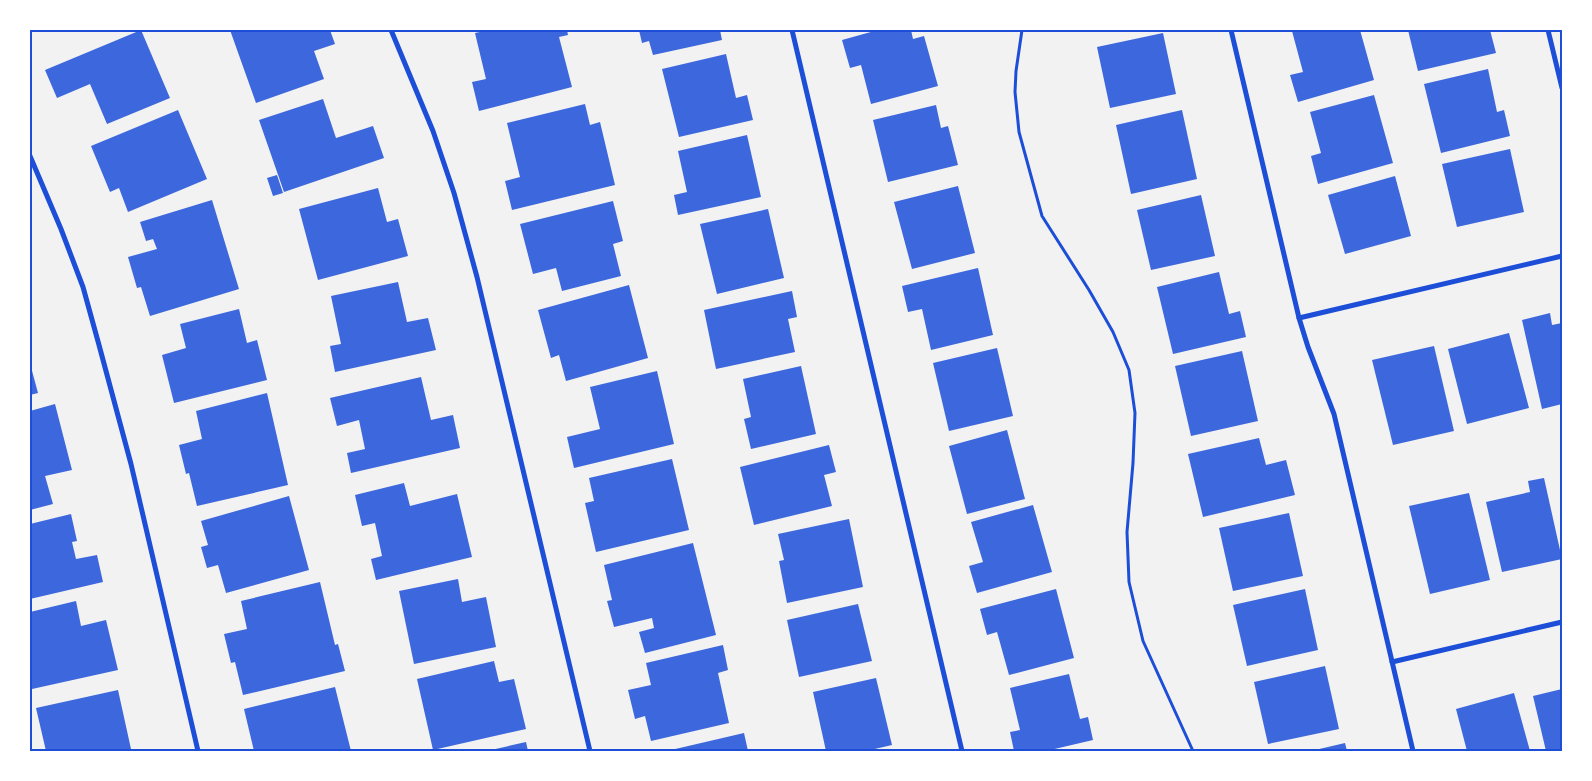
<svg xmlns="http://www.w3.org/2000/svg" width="1592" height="781" font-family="'Sofia Sans Condensed',sans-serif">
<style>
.building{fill:#3d67dc}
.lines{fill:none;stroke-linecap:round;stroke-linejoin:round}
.path{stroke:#1d4ed8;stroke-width:3}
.minor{stroke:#1d4ed8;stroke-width:5}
.neatline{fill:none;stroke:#1d4ed8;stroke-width:2}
</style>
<rect width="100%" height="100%" fill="#f2f2f2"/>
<g class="building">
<polygon points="141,30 170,98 107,124 90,84 57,98 45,70"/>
<polygon points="230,30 330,30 335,44 314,51 324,79 256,103"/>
<polygon points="489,30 567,30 568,35 559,37 572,87 479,111 472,82 486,79 475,33"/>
<polygon points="639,30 720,30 722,40 653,55 649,41 642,43"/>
<polygon points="878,30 911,30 913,39 924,36 938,86 871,104 861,65 850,68 842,40"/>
<polygon points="1296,30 1360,30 1374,80 1298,102 1290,75 1303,72 1292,31"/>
<polygon points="1408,30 1490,30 1496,53 1418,71"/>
<polygon points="1163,33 1176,94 1110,108 1097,47"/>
<polygon points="726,54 736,98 747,95 753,120 679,137 662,69"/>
<polygon points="1488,69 1497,112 1504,110 1510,136 1441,153 1424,84"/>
<polygon points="1374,95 1393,163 1318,184 1311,156 1321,153 1310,112"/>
<polygon points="323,99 336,138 373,126 384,158 284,192 259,120"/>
<polygon points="585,104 590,125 600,122 615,185 512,210 505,181 520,177 507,123"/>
<polygon points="936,105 941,128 948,126 958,165 888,182 873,120"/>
<polygon points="178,110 207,179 128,212 119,188 110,192 91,146"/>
<polygon points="1182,110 1197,179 1131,194 1116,125"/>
<polygon points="747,135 761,197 678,215 674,195 687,192 678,151"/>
<polygon points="1510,149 1524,212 1457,227 1442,164"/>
<polygon points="277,175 283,193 273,196 267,178"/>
<polygon points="1395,176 1411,236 1345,254 1328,195"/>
<polygon points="958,186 975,253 912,269 894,202"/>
<polygon points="378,188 387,222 398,219 408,256 318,280 299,209"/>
<polygon points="1201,195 1215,256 1151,270 1137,210"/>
<polygon points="212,200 239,289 150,316 141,287 137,288 128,257 157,249 153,239 146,241 140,222"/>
<polygon points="613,201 623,241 613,244 621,276 562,291 556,268 533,274 520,224"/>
<polygon points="768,209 784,278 717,294 700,224"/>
<polygon points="978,268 993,335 931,350 922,309 908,312 902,286"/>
<polygon points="1219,272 1229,314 1240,311 1246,337 1173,354 1157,287"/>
<polygon points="398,282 407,322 428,318 436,350 335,372 330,346 341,344 331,296"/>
<polygon points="629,285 648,358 566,381 559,355 551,358 538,310"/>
<polygon points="792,291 797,317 788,319 795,352 716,369 704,310"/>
<polygon points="239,309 247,343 257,340 267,380 174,403 162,355 186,348 180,324"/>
<polygon points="1550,313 1552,325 1562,323 1562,404 1542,409 1522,320"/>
<polygon points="1509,333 1529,408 1467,424 1448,349"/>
<polygon points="1434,346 1454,431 1393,445 1372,360"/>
<polygon points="997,348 1013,416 949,431 933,363"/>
<polygon points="1242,351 1258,421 1191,436 1175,366"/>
<polygon points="801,366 816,434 751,449 744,419 751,417 743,379"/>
<polygon points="31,367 38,393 30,395 30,368"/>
<polygon points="657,371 674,444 574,468 567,437 600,429 590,387"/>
<polygon points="421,377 431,420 453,415 460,448 351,473 347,453 365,449 359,420 337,426 330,398"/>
<polygon points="267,393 288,485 197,506 189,473 186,474 179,445 202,439 196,411"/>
<polygon points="55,404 72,470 45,476 53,504 30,510 30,411"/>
<polygon points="1007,430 1025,499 967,514 949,446"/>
<polygon points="1259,438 1266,465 1286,460 1295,495 1203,517 1188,454"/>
<polygon points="829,445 836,472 824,475 832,506 754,525 740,467"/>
<polygon points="672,459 689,530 596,552 585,503 594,501 589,478"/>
<polygon points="1544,478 1562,559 1502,572 1486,502 1530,492 1528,481"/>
<polygon points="404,483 410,506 457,494 472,557 376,580 371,559 382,556 375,523 362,526 355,495"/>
<polygon points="1469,493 1490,580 1430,594 1409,506"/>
<polygon points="289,496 309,570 226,593 218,565 207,568 201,547 208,545 201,521"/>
<polygon points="1033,505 1052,572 977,593 969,566 983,562 971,522"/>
<polygon points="1289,513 1303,576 1233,591 1219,528"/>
<polygon points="71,514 77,541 72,542 76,559 97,555 103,582 30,599 30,524"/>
<polygon points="849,519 863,587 787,603 779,561 784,560 778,534"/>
<polygon points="693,543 716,635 645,653 639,632 654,628 652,618 614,627 607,601 612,600 604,565"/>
<polygon points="458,579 462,602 486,597 496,647 414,664 399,591"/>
<polygon points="320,582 335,645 338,644 345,671 243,695 235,662 231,663 224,634 247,629 241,601"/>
<polygon points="1056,589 1074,658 1009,675 997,632 987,635 980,609"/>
<polygon points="1305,589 1318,650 1247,666 1233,605"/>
<polygon points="76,601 81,626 106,620 118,670 32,689 30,680 30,612"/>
<polygon points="858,604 872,661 799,677 787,620"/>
<polygon points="723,645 728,670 718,673 729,723 651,741 645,716 635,719 628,690 651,685 646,663"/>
<polygon points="494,661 499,682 514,679 526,729 433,750 417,679"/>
<polygon points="1325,666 1339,729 1268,744 1254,682"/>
<polygon points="1069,674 1080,719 1088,717 1093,740 1046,751 1014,751 1010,732 1020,730 1010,688"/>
<polygon points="876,678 892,745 866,751 826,751 813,692"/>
<polygon points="335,687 351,751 254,751 244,709"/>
<polygon points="1562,689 1562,751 1546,751 1533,696"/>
<polygon points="118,690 131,749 121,751 46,751 36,708"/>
<polygon points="1514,693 1530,751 1467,751 1456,709"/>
<polygon points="744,733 748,751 671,751 671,750"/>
<polygon points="526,742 528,751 491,751 491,750"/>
<polygon points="1345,743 1347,751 1315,751 1315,750"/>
</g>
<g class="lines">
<polyline class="path" points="1022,30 1016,71 1015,92 1019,132 1042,216 1089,290 1113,332 1129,370 1135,413 1133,463 1127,532 1129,582 1143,641 1193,751"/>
<g class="minor">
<polyline points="391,30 433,131 454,193 477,277 590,751"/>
<polyline points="792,30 962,751"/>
<polyline points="1231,30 1299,318 1308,347 1334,414 1413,751"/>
<polyline points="1548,30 1562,88"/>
<polyline points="30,156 61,229 83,287 99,345 131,464 198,751"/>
<polyline points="1299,318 1562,256"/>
<polyline points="1392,662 1562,622"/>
</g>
</g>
<rect width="1592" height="781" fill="none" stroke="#ffffff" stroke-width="62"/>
<rect x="31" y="31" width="1530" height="719" class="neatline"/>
</svg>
